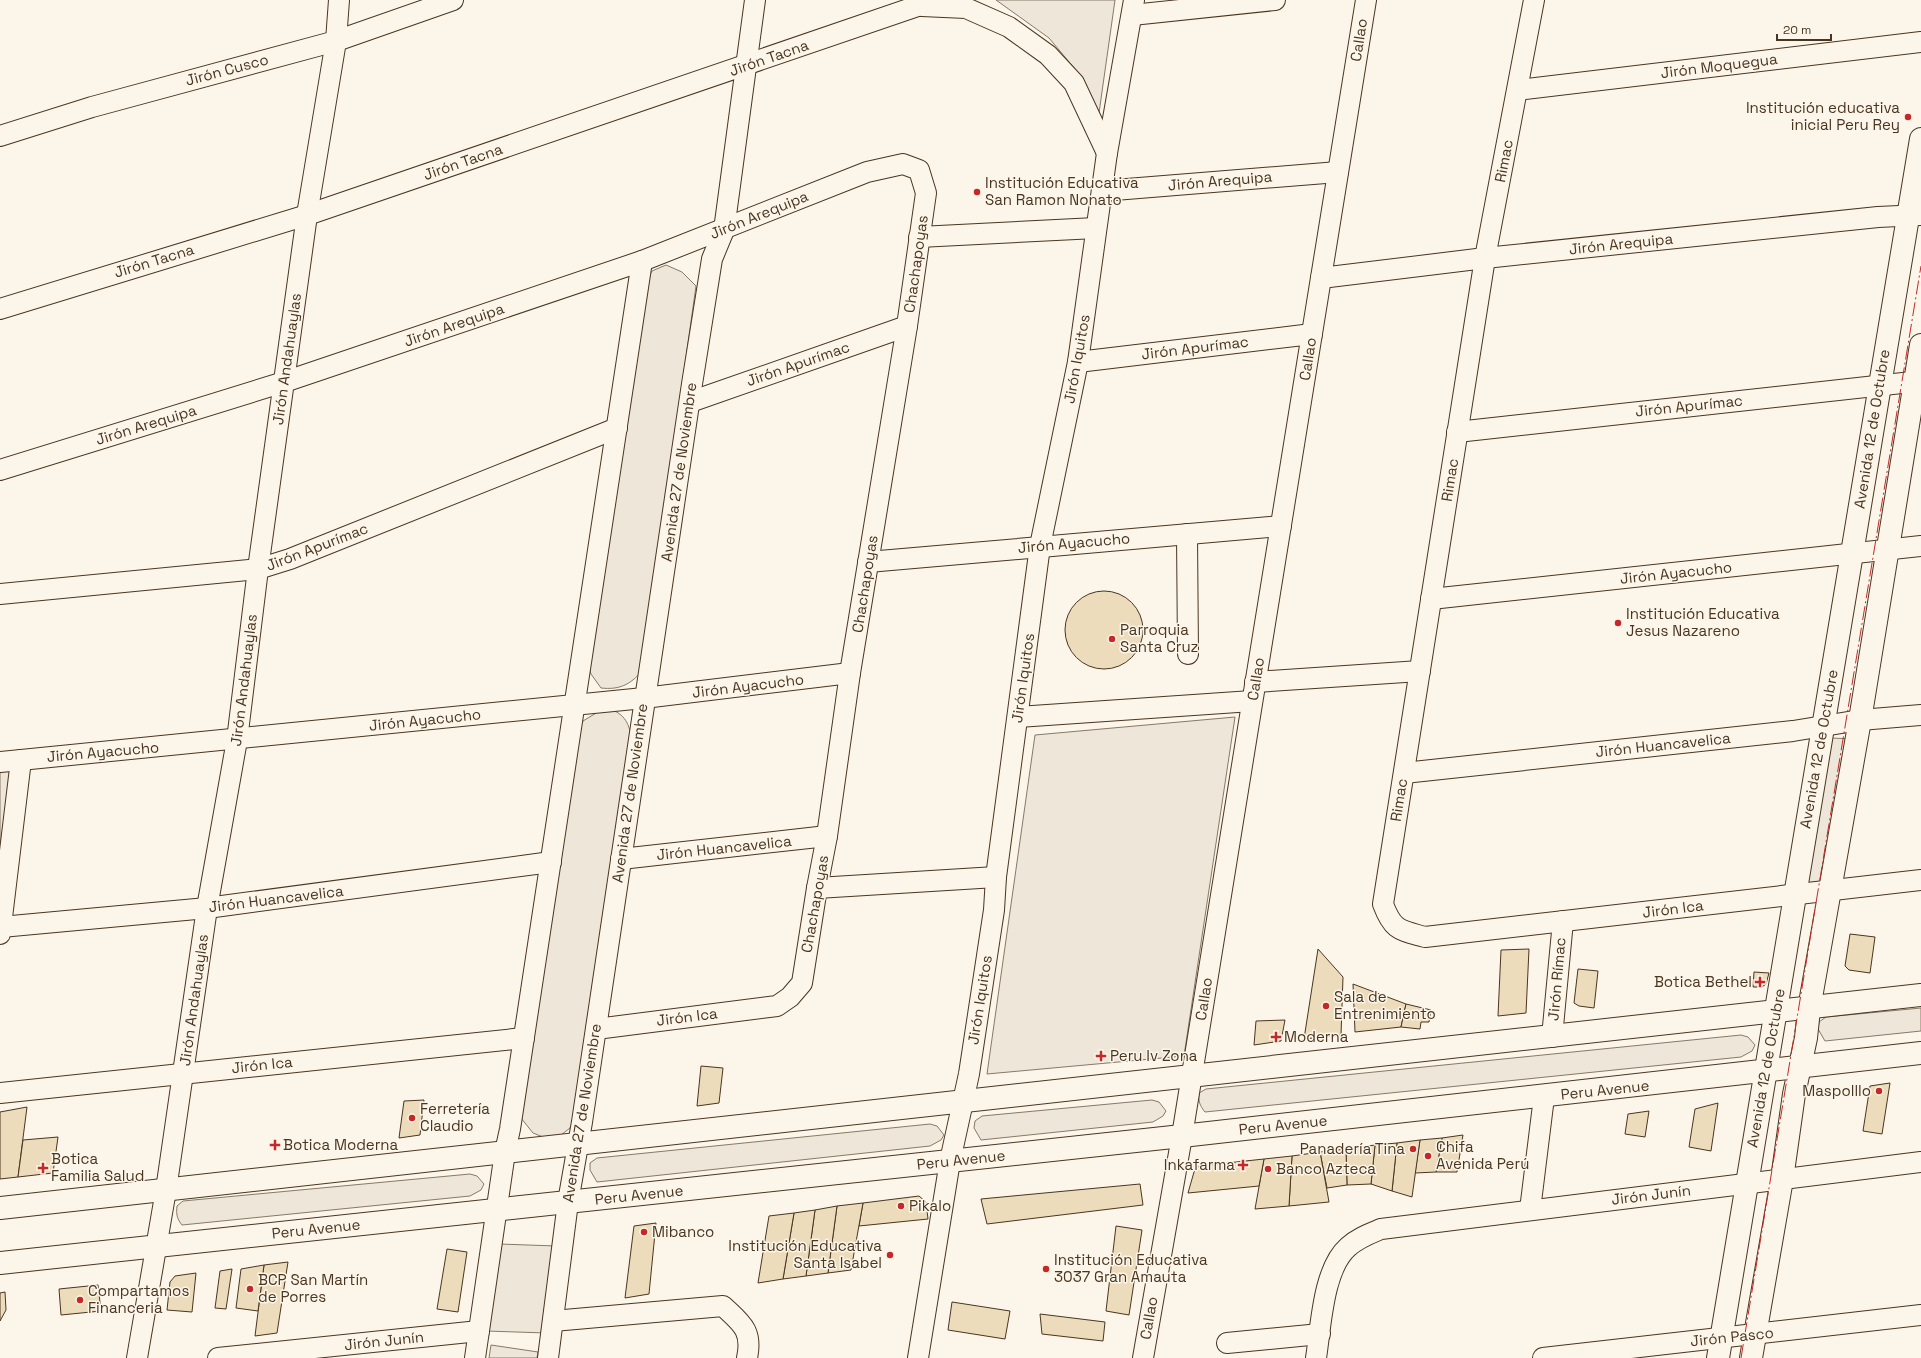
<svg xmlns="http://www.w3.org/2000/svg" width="1921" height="1358" font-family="'Space Grotesk',sans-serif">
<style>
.green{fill:#ede6d9;stroke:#887966}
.building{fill:#ecdcbc;stroke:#4a3520}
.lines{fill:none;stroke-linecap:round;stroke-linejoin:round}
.minor-casing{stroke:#4a3520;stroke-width:22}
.major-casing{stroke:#4a3520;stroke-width:24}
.minor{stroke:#fbf6e9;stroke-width:20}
.major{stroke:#fbf6e9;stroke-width:22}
.power{stroke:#c62828;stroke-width:1;stroke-dasharray:14 3 2 3;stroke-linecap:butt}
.poi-dot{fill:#c62828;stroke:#fbf6e9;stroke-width:1.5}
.labels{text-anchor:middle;stroke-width:3;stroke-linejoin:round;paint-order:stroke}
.street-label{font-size:15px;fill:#4a3520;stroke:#fbf6e9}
.poi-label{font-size:15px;fill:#4a3520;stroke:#fbf6e9;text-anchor:start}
</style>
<rect width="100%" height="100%" fill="#fbf6e9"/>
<g class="green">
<polygon points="996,0 1115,0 1098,120 1080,75 1049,38"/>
<path d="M666,265L682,272L696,286L642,671C630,685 619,690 601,688L591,674L586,659L644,286L652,271Z"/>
<path d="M606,707C624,714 628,720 632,739L575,1119L570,1128L561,1135L543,1137L533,1133L521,1118L578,731L583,721Z"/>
<polygon points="1235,717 1184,1056 987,1074 1035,735"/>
<polygon points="1831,738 1854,739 1827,886 1807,888"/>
<polygon points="9,771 15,777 0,876 0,772"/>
<polygon points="1921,1008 1921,1031 1825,1041 1818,1029 1819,1022 1826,1017"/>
<path d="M1741,1035L1748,1037L1755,1045L1752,1051L1741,1057L1205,1112C1200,1106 1198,1101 1199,1093L1206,1089Z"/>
<polygon points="1152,1100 1159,1102 1166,1111 1163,1116 1153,1122 981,1140 974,1128 975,1121 982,1116"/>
<polygon points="930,1124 937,1126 944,1135 941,1140 930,1146 597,1182 590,1170 590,1163 597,1158"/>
<path d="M470,1174L477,1176L484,1184L481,1190L470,1196L182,1225C177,1219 176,1214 177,1206L183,1201Z"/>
<polygon points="499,1244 556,1246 546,1333 486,1331"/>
<polygon points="491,1345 538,1352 537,1358 489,1358"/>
</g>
<g class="building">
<circle cx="1104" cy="630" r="39"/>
<polygon points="1850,934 1875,937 1870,973 1849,970 1845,966"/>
<polygon points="1318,949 1343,977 1341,1035 1304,1039"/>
<polygon points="1529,949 1526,1013 1498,1016 1501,950"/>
<polygon points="1578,969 1598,971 1594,1008 1579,1006 1574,1003"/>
<polygon points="1754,972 1769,973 1766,984 1762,987 1753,987"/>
<polygon points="1353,984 1406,1004 1401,1027 1355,1032"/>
<polygon points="1406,1004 1431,1010 1429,1022 1421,1022 1420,1029 1401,1027"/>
<polygon points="1285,1020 1281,1041 1254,1045 1256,1021"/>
<polygon points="701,1066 723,1068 719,1103 697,1106"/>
<polygon points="1890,1083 1882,1134 1863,1131 1870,1086"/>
<polygon points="424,1100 420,1135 399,1138 404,1101"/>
<polygon points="1718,1103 1711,1151 1689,1147 1695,1109"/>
<polygon points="27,1107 18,1177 0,1179 0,1112"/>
<polygon points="1649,1111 1645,1137 1625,1134 1628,1114"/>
<polygon points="1463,1135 1457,1172 1436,1172 1442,1138"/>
<polygon points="58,1137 53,1173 18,1177 23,1140"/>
<polygon points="1442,1138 1436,1172 1415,1173 1420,1140"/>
<polygon points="1420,1140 1412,1197 1392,1191 1397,1143"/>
<polygon points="1397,1143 1392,1191 1371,1184 1375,1145"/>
<polygon points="1375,1145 1371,1184 1347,1185 1346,1149"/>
<polygon points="1346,1149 1347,1185 1327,1188 1320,1152"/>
<polygon points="1320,1152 1329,1202 1289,1206 1292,1156"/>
<polygon points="1292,1156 1289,1206 1255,1209 1264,1159"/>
<polygon points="1264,1159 1259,1186 1188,1193 1194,1172 1199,1166"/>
<polygon points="1140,1184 1143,1205 987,1224 981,1199"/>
<polygon points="919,1196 926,1202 928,1219 859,1226 863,1203"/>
<polygon points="863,1203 851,1270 828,1273 837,1206"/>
<polygon points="837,1206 828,1273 806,1276 815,1210"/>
<polygon points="815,1210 806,1276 783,1279 794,1213"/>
<polygon points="794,1213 783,1279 758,1283 769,1216"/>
<polygon points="656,1223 649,1294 625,1298 634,1226"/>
<polygon points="1116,1226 1142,1230 1129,1315 1106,1311"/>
<polygon points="447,1249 467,1252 458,1312 437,1309"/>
<polygon points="288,1262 277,1333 255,1336 264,1265"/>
<polygon points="264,1265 258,1311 236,1308 241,1269"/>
<polygon points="232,1269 226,1309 215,1308 220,1271"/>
<polygon points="196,1273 192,1312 167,1310 170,1282 175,1276"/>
<polygon points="98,1285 101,1311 61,1315 59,1289"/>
<polygon points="5,1292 6,1310 0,1321 0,1293"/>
<polygon points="952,1302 1010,1311 1005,1339 948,1330"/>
<polygon points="1040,1314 1105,1322 1103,1341 1042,1334"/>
</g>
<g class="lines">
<defs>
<g id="minor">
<path d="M1534,0L1485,258L1383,904C1393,931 1400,930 1425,937L1921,880"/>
<polyline points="922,6 966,8 1009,27 1048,55 1074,83 1107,153"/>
<polyline points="1132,15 1275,0"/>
<polyline points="1518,90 1921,42"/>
<polyline points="0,136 92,107 336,41 453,0"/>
<polyline points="1102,191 1338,172"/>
<polyline points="919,237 1096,228"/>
<polyline points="1321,278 1485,258 1878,217 1921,215"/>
<polyline points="0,309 307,215 935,0"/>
<polyline points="1078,362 1312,334"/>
<polyline points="690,402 907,326"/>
<polyline points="1457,432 1921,381"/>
<polyline points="0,470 284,382 642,261 867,172 903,164 919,170 926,193 907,326 850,673 827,836 817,888 802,983 790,997 777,1006 596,1029"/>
<polyline points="1187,534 1188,654"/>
<polyline points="868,562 1281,526"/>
<polyline points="0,594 258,569 290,559 617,428"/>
<polyline points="1431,599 1921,546"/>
<polyline points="1255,682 1420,671"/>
<polyline points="1018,717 1252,701"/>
<polyline points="0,762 644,698 850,673"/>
<polyline points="1404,773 1793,731 1860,720 1921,715"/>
<polyline points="621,859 827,836"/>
<polyline points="817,888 996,877"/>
<polyline points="1,927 207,908 551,862"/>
<polyline points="0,934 21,760"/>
<polyline points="1552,1037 1563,921"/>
<polyline points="0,1093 524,1038"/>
<polyline points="1530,1210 1544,1097"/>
<path d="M553,1321L723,1306C741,1323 753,1330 747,1358"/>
<polyline points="1227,1343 1320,1334"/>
<polyline points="137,1358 166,1190 207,908 237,740 258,569 307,215 336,41 339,0"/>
<polyline points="218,1358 479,1331"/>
<polyline points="475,1358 505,1152 510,1129 642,261"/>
<polyline points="548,1358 568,1202 582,1122 692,384 712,259 724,230 755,0"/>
<polyline points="918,1358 950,1161 969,1074 994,910 996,877 1040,546 1078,362 1107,153 1134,0"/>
<polyline points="1143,1358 1182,1136 1366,0"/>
<path d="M1316,1358C1321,1326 1323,1269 1348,1247C1358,1238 1369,1234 1381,1229L1921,1162"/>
<polyline points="1543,1358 1921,1315"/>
</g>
<g id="major">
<polyline points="0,1208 1921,995"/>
<polyline points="0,1263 1182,1136 1921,1053"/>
<polyline points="1718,1358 1921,139"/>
<polyline points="1751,1358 1782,1179 1794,1094 1806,1038 1809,1009 1860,720 1921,345"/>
</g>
</defs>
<use href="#minor" class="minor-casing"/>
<use href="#major" class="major-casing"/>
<use href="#minor" class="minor"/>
<use href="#major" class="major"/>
<polyline class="power" points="1741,1358 1921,266"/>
</g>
<g class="poi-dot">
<circle cx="1908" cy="117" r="4"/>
<circle cx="977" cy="192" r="4"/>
<circle cx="1618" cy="623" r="4"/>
<circle cx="1112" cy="639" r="4"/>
<path d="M1758 976h4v4h4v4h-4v4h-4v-4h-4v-4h4z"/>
<circle cx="1326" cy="1006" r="4"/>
<path d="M1274 1031h4v4h4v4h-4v4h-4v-4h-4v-4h4z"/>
<path d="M1099 1050h4v4h4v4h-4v4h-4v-4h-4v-4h4z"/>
<circle cx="1879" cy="1091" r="4"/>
<circle cx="412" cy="1118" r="4"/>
<path d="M273 1139h4v4h4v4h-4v4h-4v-4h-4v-4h4z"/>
<circle cx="1413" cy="1149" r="4"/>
<circle cx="1428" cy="1156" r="4"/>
<path d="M1241 1159h4v4h4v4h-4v4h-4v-4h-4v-4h4z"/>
<path d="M41 1162h4v4h4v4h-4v4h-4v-4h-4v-4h4z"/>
<circle cx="1268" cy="1169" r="4"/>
<circle cx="901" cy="1206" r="4"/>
<circle cx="644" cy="1232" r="4"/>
<circle cx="890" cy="1255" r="4"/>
<circle cx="1046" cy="1269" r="4"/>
<circle cx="250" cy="1289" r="4"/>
<circle cx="80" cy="1300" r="4"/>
</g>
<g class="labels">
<g class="street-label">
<text transform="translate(1359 40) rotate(-81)" y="5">Callao</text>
<text transform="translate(769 58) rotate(-19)" y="5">Jirón Tacna</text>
<text transform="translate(1719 66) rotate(-7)" y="5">Jirón Moquegua</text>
<text transform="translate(227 70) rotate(-15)" y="5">Jirón Cusco</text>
<text transform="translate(1504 161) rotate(-79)" y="5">Rimac</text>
<text transform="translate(463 162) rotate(-19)" y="5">Jirón Tacna</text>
<text transform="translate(1220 181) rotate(-5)" y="5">Jirón Arequipa</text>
<text transform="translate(759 215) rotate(-22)" y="5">Jirón Arequipa</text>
<text transform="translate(1621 244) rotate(-6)" y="5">Jirón Arequipa</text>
<text transform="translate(154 261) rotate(-17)" y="5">Jirón Tacna</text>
<text transform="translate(916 264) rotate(-82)" y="5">Chachapoyas</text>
<text transform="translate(454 325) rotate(-19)" y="5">Jirón Arequipa</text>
<text transform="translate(1195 348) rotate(-7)" y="5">Jirón Apurímac</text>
<text transform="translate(287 359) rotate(-82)" y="5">Jirón Andahuaylas</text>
<text transform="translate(1077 359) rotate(-80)" y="5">Jirón Iquitos</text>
<text transform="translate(1308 359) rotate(-81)" y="5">Callao</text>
<text transform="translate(798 364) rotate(-19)" y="5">Jirón Apurímac</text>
<text transform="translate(1689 406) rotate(-6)" y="5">Jirón Apurímac</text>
<text transform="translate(146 425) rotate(-17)" y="5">Jirón Arequipa</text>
<text transform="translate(1872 429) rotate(-81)" y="5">Avenida 12 de Octubre</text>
<text transform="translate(679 472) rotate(-82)" y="5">Avenida 27 de Noviembre</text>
<text transform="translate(1450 480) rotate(-81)" y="5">Rimac</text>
<text transform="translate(1074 543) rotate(-5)" y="5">Jirón Ayacucho</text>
<text transform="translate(317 547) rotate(-21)" y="5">Jirón Apurímac</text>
<text transform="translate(1676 573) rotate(-6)" y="5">Jirón Ayacucho</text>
<text transform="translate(865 584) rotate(-81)" y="5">Chachapoyas</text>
<text transform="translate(1023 678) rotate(-82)" y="5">Jirón Iquitos</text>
<text transform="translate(1256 679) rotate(-81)" y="5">Callao</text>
<text transform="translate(244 680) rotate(-83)" y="5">Jirón Andahuaylas</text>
<text transform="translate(748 686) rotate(-7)" y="5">Jirón Ayacucho</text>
<text transform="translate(425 720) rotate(-6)" y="5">Jirón Ayacucho</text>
<text transform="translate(1663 745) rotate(-6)" y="5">Jirón Huancavelica</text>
<text transform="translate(1819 749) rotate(-80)" y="5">Avenida 12 de Octubre</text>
<text transform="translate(103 752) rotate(-5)" y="5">Jirón Ayacucho</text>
<text transform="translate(630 793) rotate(-82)" y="5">Avenida 27 de Noviembre</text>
<text transform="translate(1399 800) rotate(-81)" y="5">Rimac</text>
<text transform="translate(724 848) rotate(-6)" y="5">Jirón Huancavelica</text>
<text transform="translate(276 899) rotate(-7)" y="5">Jirón Huancavelica</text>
<text transform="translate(815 904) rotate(-80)" y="5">Chachapoyas</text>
<text transform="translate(1673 909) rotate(-7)" y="5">Jirón Ica</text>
<text transform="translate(1557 979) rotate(-85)" y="5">Jirón Rímac</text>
<text transform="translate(1204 999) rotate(-81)" y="5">Callao</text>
<text transform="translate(194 1000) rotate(-82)" y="5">Jirón Andahuaylas</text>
<text transform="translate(980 1000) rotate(-81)" y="5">Jirón Iquitos</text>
<text transform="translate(687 1017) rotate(-7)" y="5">Jirón Ica</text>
<text transform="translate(262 1065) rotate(-6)" y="5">Jirón Ica</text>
<text transform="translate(1766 1068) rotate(-80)" y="5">Avenida 12 de Octubre</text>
<text transform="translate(1605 1090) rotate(-6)" y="5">Peru Avenue</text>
<text transform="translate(582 1113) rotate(-81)" y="5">Avenida 27 de Noviembre</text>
<text transform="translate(1283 1125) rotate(-6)" y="5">Peru Avenue</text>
<text transform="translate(961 1160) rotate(-6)" y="5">Peru Avenue</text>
<text transform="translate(639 1195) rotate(-6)" y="5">Peru Avenue</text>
<text transform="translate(1651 1195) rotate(-7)" y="5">Jirón Junín</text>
<text transform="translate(316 1229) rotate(-6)" y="5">Peru Avenue</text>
<text transform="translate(1149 1318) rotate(-80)" y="5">Callao</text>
<text transform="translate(1732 1337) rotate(-6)" y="5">Jirón Pasco</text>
<text transform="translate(384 1341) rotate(-6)" y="5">Jirón Junín</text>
</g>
<g class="poi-label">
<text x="1900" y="113" text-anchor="end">Institución educativa<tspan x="1900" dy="17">inicial Peru Rey</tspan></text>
<text x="985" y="188">Institución Educativa<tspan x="985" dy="17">San Ramon Nonato</tspan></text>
<text x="1626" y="619">Institución Educativa<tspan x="1626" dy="17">Jesus Nazareno</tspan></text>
<text x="1120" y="635">Parroquia<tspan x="1120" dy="17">Santa Cruz</tspan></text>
<text x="1752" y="987" text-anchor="end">Botica Bethel</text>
<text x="1334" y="1002">Sala de<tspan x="1334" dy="17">Entrenimiento</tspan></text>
<text x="1284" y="1042">Moderna</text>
<text x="1110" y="1061">Peru Iv Zona</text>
<text x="1871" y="1096" text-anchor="end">Maspolllo</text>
<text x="420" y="1114">Ferretería<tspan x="420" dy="17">Claudio</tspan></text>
<text x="283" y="1150">Botica Moderna</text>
<text x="1436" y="1152">Chifa<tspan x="1436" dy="17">Avenida Perú</tspan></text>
<text x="1405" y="1154" text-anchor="end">Panadería Tina</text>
<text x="51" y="1164">Botica<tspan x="51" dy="17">Familia Salud</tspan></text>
<text x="1235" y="1170" text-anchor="end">Inkafarma</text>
<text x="1276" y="1174">Banco Azteca</text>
<text x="909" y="1211">Pikalo</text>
<text x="652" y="1237">Mibanco</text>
<text x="882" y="1251" text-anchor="end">Institución Educativa<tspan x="882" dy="17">Santa Isabel</tspan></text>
<text x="1054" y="1265">Institución Educativa<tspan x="1054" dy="17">3037 Gran Amauta</tspan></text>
<text x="258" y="1285">BCP San Martín<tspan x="258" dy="17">de Porres</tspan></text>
<text x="88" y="1296">Compartamos<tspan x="88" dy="17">Financeria</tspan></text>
</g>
</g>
<path d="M1777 34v6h54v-6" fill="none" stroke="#4a3520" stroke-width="2"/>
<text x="1783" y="34" font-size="12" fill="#4a3520" stroke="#fbf6e9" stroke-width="3" paint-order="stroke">20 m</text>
</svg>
